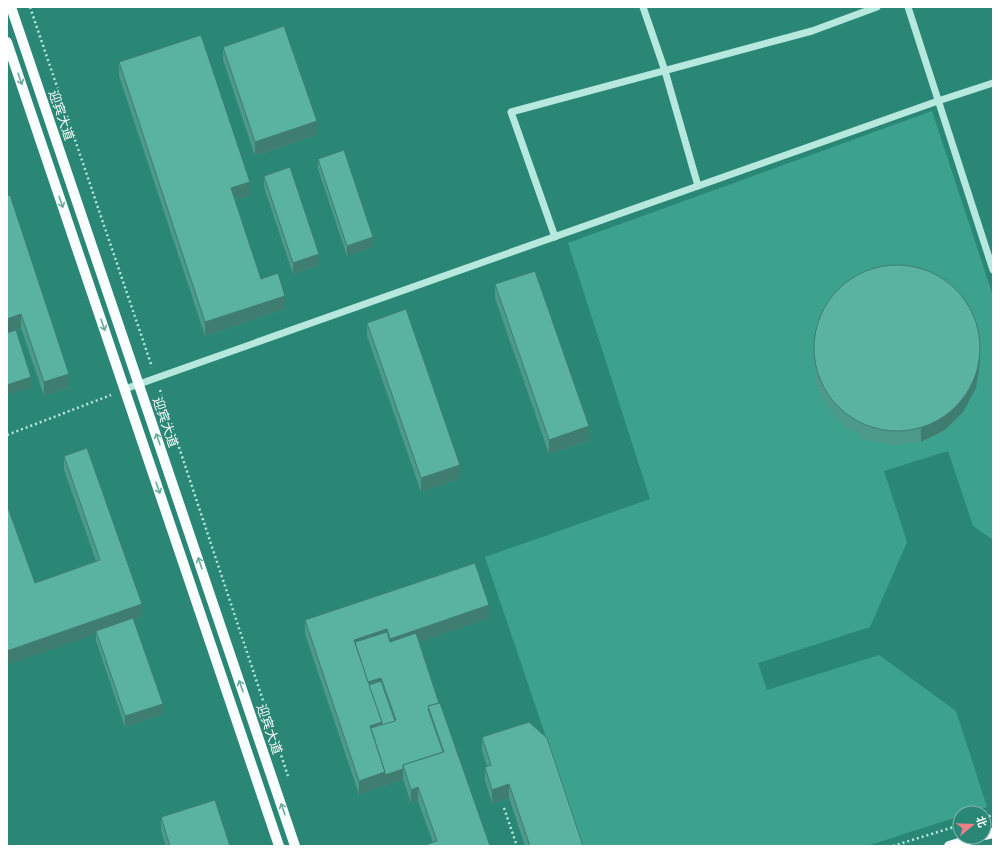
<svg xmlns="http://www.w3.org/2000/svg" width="1000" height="853" font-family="Barlow,'Noto Sans SC',sans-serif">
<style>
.green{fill:#3ca28d}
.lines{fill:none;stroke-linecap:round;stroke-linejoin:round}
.path{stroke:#b7e8de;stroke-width:2.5;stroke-dasharray:2 3;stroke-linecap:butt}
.minor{stroke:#b7e8de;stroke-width:7}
.major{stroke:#f9fefd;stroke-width:10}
.wall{fill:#4d998a}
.shaded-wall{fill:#3f7d71}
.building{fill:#5ab2a1;stroke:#3f7d71}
.oneway{stroke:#68ab9e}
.labels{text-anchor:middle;stroke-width:4;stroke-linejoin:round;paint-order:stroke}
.street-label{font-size:13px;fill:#fff;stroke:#2a8776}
</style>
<rect width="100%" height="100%" fill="#2a8776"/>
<polygon class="green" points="932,111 993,296 993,540 973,526 948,451 884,471 907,542 870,627 758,663 767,690 879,655 956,711 987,807 970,813 960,813 960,816 867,846 583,846 485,557 650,499 568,243"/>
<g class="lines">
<g class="path">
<polyline points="30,7 152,367"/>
<polyline points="160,390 288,776"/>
<polyline points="7,435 111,395"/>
<polyline points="504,808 517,846"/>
<polyline points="984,818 993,815"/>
<polyline points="893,846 960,825"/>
</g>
<g class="minor">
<polyline points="643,7 665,71 698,186"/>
<polyline points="908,7 993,270"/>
<polyline points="555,237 511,112 812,31 877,7"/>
<polyline points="125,389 938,101 993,83"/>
</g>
<g class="major">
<polyline points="11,7 295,846"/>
<polyline points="7,42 279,846"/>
<polyline points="984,835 993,833"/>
<polyline points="949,846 979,837"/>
</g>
</g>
<g class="wall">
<polygon points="223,47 317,135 255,156 223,60"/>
<polygon points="119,62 250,195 235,200 261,279 285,309 205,336 119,76"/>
<polygon points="318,159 373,247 347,256 318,169"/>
<polygon points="264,176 319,265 293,274 264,187"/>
<polygon points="7,196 69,388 44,396 21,328 7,332"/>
<polygon points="495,284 589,440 549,454 495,298"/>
<polygon points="367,323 460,478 421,492 367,336"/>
<polygon points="814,341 980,362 976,388 963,412 945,430 921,442 894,445 868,440 845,427 827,407 816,383 814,355"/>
<polygon points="64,456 142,617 134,620 163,714 125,727 96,641 96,634 35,583 96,561 64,470"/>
<polygon points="489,618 419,642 439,703 490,846 433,843 418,801 411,803 403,779 359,795 305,634 305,620"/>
<polygon points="482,737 583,846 525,846 509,798 492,803 485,781 485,767 487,766 482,751"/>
<polygon points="161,817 230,846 166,846 161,831"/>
</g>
<g class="shaded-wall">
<polygon points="317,121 317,135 255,156 255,142"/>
<polygon points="250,182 250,195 231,201 231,188"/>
<polygon points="373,237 373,247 347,256 347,246"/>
<polygon points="319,254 319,265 293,274 293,263"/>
<polygon points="285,296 285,309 205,336 205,322"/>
<polygon points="21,314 21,328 7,332 7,319"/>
<polygon points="980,348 980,362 976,388 963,412 945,430 921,442 921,428"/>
<polygon points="69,374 69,388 44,396 44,382"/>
<polygon points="31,377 31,387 7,395 7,385"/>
<polygon points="589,426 589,440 549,454 549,440"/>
<polygon points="460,465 460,478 421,492 421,478"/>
<polygon points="142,604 142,617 97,633 96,631 96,634 7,665 7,651"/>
<polygon points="489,605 489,618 390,652 390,639"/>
<polygon points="387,629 387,642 354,643 354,640"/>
<polygon points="381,678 381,688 367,685 367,682"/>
<polygon points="163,704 163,714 125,727 125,716"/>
<polygon points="382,722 382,728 373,738 370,726"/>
<polygon points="403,769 403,779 359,795 359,781 385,772"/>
<polygon points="509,784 509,798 492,803 492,790"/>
<polygon points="418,787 418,801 411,803 411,790"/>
</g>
<g class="building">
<polygon points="284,26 317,121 255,142 223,47"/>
<polygon points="201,35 250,182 231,188 261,279 278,273 285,296 205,322 119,62"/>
<polygon points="344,150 373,237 347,246 318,159"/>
<polygon points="290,167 319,254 293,263 264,176"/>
<polygon points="10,195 69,374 44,382 21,314 7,319 7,196"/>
<circle cx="897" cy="348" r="83"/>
<polygon points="535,271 589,426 549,440 495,284"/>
<polygon points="406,309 460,465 421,478 367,323"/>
<polygon points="16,330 31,377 7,385 7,333"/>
<polygon points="87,448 142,604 7,651 7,505 35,583 100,560 64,456"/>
<polygon points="475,563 489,605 390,639 387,629 354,640 382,722 370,726 385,772 359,781 305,620"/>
<polygon points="133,618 163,704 125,716 96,631"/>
<polygon points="387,632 390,642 416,633 439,703 428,706 429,709 428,709 443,752 403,765 403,769 385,775 385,772 371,728 396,720 381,678 368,682 355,642"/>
<polygon points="381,681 395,721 382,725 382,722 369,685"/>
<polygon points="440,703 490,846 423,846 437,841 418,787 411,790 403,765 444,752 428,706"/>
<polygon points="529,722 547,738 583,846 530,846 509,784 492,790 485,767 491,765 482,737"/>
<polygon points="215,800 230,846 170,846 161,817"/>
</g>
<defs><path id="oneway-shaft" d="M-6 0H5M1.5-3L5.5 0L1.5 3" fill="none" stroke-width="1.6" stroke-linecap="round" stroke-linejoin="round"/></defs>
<g class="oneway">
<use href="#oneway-shaft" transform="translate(20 79) rotate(71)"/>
<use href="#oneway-shaft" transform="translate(61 202) rotate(71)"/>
<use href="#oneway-shaft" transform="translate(103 325) rotate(71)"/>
<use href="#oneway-shaft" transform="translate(158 439) rotate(-109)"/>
<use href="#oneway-shaft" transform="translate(158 488) rotate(71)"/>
<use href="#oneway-shaft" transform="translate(200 563) rotate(-109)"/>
<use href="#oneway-shaft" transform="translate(241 686) rotate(-109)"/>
<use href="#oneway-shaft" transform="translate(283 809) rotate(-109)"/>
</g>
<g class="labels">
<g class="street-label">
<text transform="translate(62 115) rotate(71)" y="5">迎宾大道</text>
<text transform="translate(166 422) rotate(71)" y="5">迎宾大道</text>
<text transform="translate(270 729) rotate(71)" y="5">迎宾大道</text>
</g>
</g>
<rect width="1000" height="853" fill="none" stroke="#ffffff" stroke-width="16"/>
<g transform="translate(972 825) rotate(71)"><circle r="19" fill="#2a8776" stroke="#7fb7ad"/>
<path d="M0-3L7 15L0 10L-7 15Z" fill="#ee7f84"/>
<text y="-6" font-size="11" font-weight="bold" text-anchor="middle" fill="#ffffff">北</text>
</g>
</svg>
